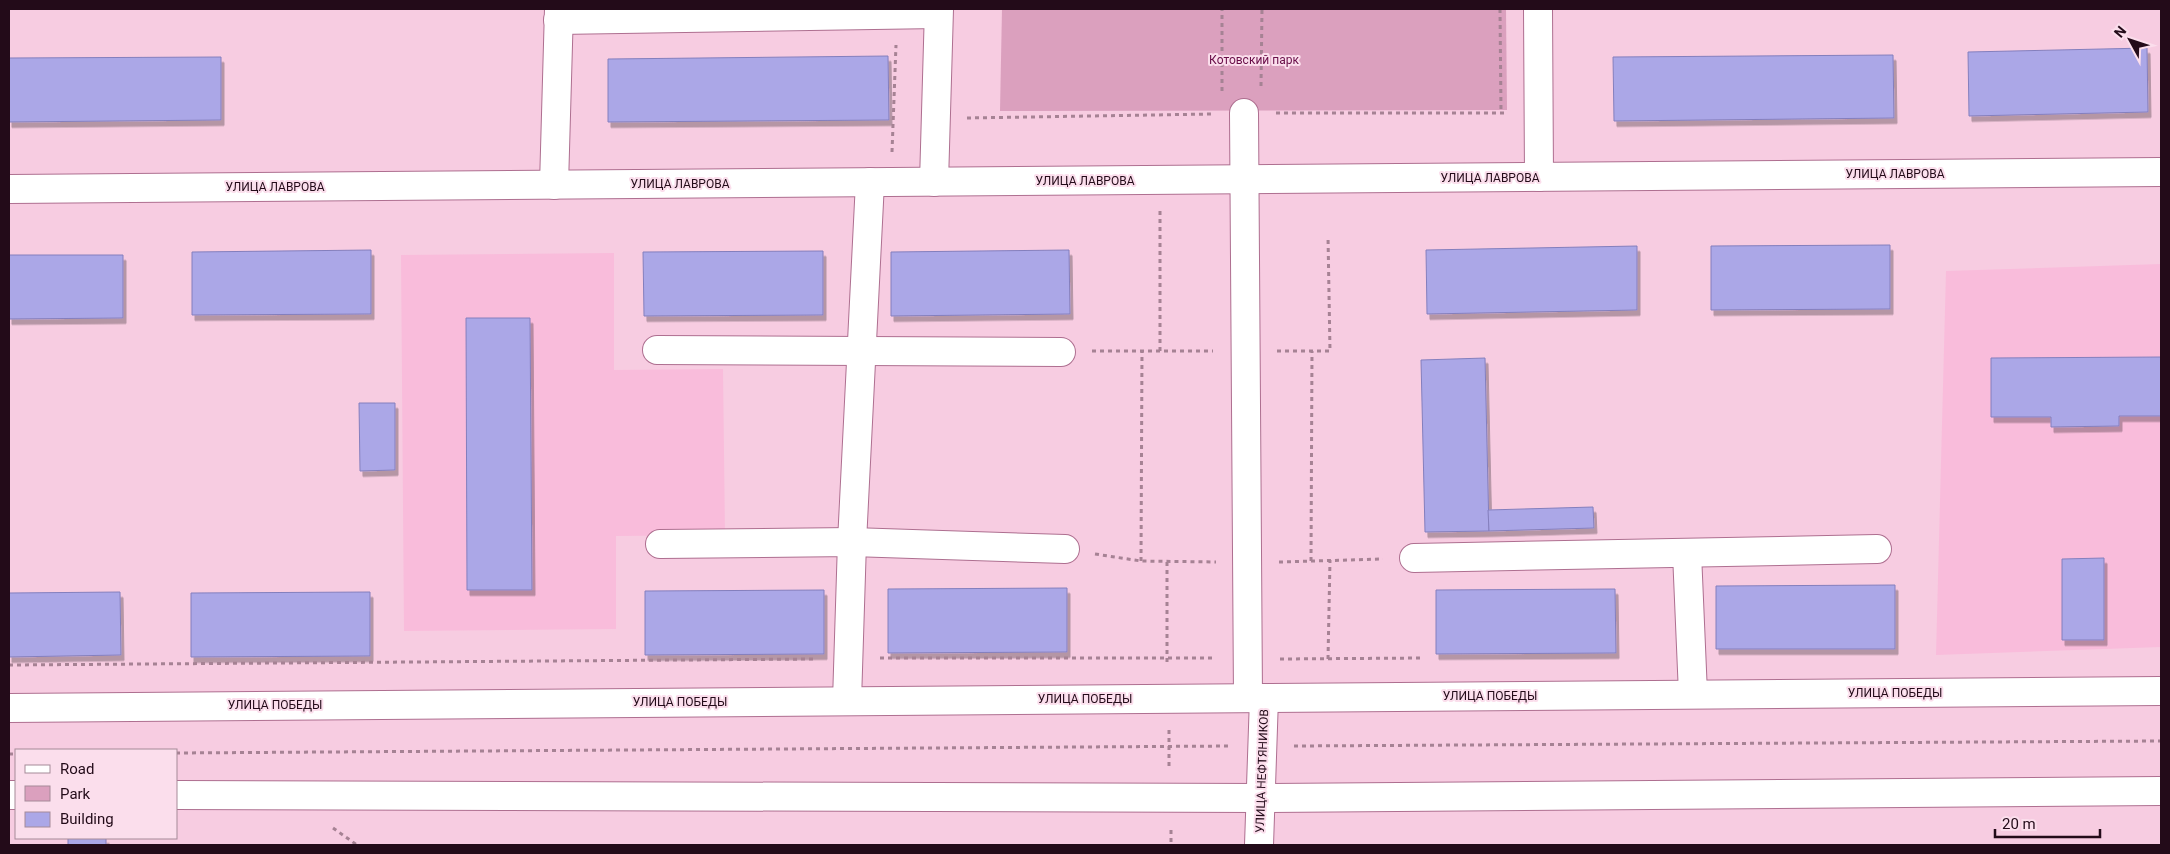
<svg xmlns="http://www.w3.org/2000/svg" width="2170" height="854" font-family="Roboto,sans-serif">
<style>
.built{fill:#f9bcdb}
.park{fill:#dba0be}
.building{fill:#aba7e7;stroke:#847fbd;filter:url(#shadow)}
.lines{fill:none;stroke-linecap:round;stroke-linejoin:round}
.minor-casing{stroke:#ae6f90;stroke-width:30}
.path{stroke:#a68294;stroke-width:3;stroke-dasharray:4 4;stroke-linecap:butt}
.minor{stroke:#fff;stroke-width:28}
.labels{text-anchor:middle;stroke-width:4;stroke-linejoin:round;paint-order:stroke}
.park-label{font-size:12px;fill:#680d48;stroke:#fbdeec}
.street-label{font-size:12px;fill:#230b19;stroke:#fbdeec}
</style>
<defs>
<filter id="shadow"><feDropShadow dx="3" dy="5.5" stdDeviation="0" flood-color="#0004"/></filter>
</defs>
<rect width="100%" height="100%" fill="#f7cce1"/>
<g class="built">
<polygon points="614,253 614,370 723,369 725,535 616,536 616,629 404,631 401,255"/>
<polygon points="2161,264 2161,647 1936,655 1946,271"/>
</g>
<polygon class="park" points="1002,9 1506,9 1507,110 1000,111"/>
<g class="building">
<polygon points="2147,48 2148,112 1969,116 1968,52"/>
<polygon points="1893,55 1894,118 1614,121 1613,57"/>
<polygon points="888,56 889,120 608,122 608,59"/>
<polygon points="221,57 221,120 9,122 9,58"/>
<polygon points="1890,245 1890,309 1711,310 1711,246"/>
<polygon points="1637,246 1637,310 1427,314 1426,250"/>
<polygon points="371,250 371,314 192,315 192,252"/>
<polygon points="1069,250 1070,314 891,316 891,252"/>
<polygon points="823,251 823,315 644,316 643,252"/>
<polygon points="9,255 123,255 123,318 9,319"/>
<polygon points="466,318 530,318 532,590 467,590"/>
<polygon points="2161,357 2161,416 2119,416 2119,426 2051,427 2051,417 1991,417 1991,358"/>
<polygon points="1485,358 1489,531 1425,532 1421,360"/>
<polygon points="359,403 395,403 395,470 360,471"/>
<polygon points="1593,507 1594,528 1489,531 1488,510"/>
<polygon points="2104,558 2104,640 2062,640 2062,559"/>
<polygon points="1895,585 1895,649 1716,649 1716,586"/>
<polygon points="1067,588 1067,652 888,653 888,589"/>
<polygon points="1615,589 1616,653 1436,654 1436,590"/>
<polygon points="824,590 824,654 645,655 645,591"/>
<polygon points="120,592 121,655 9,657 9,593"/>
<polygon points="370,592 370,656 191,657 191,593"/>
<rect x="68" y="838" width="38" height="7"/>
</g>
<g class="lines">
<defs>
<g id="minor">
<polyline points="1538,9 1539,177"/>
<polyline points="558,20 938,14"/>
<polyline points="1244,113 1248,698"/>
<polyline points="934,182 939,9"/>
<polyline points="554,185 559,9"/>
<polyline points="9,189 2161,172"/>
<polyline points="657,350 1061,352"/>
<polyline points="660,544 852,542 1065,549"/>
<polyline points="1687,553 1693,694"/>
<polyline points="1414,558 1877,549"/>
<polyline points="847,701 852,542 870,182"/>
<polyline points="9,708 2161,691"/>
<polyline points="9,795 16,795"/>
<polyline points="176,795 1261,798 2161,791"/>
<polyline points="1259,845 1264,698"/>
</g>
</defs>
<use href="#minor" class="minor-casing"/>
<g class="path">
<polyline points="1500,9 1501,113"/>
<polyline points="1261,86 1262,9"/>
<polyline points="1222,91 1222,9"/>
<polyline points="1276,113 1508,113"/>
<polyline points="967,118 1213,114"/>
<polyline points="892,152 896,45"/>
<polyline points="1160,211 1160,351"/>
<polyline points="1092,351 1213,351"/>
<polyline points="1277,351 1330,351 1328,236"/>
<polyline points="1095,554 1141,561 1216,562"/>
<polyline points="1141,561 1142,351"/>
<polyline points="1311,561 1312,351"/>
<polyline points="1167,562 1167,666"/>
<polyline points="1279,562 1383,559"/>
<polyline points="880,658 1216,658"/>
<polyline points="1280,659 1422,658"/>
<polyline points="1328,659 1330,560"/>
<polyline points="9,665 816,659"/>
<polyline points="1169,730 1169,766"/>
<polyline points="1294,746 2161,741"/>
<polyline points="176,753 1231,746"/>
<polyline points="9,754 16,754"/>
<polyline points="333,828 357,845"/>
<polyline points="1171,830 1171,845"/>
</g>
<use href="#minor" class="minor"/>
</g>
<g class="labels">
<g class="park-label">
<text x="1254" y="64">Котовский парк</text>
</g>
<g class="street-label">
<text x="1895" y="178">УЛИЦА ЛАВРОВА</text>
<text x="1490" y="182">УЛИЦА ЛАВРОВА</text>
<text x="1085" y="185">УЛИЦА ЛАВРОВА</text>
<text x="680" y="188">УЛИЦА ЛАВРОВА</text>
<text x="275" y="191">УЛИЦА ЛАВРОВА</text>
<text x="1895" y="697">УЛИЦА ПОБЕДЫ</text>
<text x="1490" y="700">УЛИЦА ПОБЕДЫ</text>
<text x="1085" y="703">УЛИЦА ПОБЕДЫ</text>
<text x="680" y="706">УЛИЦА ПОБЕДЫ</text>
<text x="275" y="709">УЛИЦА ПОБЕДЫ</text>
<text transform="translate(1262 771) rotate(-88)" y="4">УЛИЦА НЕФТЯНИКОВ</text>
</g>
</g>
<rect width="2170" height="854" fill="none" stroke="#230b19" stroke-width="20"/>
<rect x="15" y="749" width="162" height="90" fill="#fbdeec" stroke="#a58a98"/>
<rect x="25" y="765" width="25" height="8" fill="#ffffff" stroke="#a58a98"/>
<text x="60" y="774" font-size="15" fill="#230b19">Road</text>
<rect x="25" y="786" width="25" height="15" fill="#dba0be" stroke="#a58a98"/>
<text x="60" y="799" font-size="15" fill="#230b19">Park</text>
<rect x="25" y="812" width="25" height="15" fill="#aba7e7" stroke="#a58a98"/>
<text x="60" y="824" font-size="15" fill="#230b19">Building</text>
<g transform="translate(2130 40) rotate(310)" stroke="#fbdeec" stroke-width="4" paint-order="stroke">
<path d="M0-4L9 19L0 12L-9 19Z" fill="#230b19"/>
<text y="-8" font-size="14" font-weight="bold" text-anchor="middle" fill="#230b19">N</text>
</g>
<path d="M1995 829v8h105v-8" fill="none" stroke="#230b19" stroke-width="2.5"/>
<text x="2002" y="829" font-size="15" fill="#230b19" stroke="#fbdeec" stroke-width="4" paint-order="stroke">20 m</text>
</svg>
